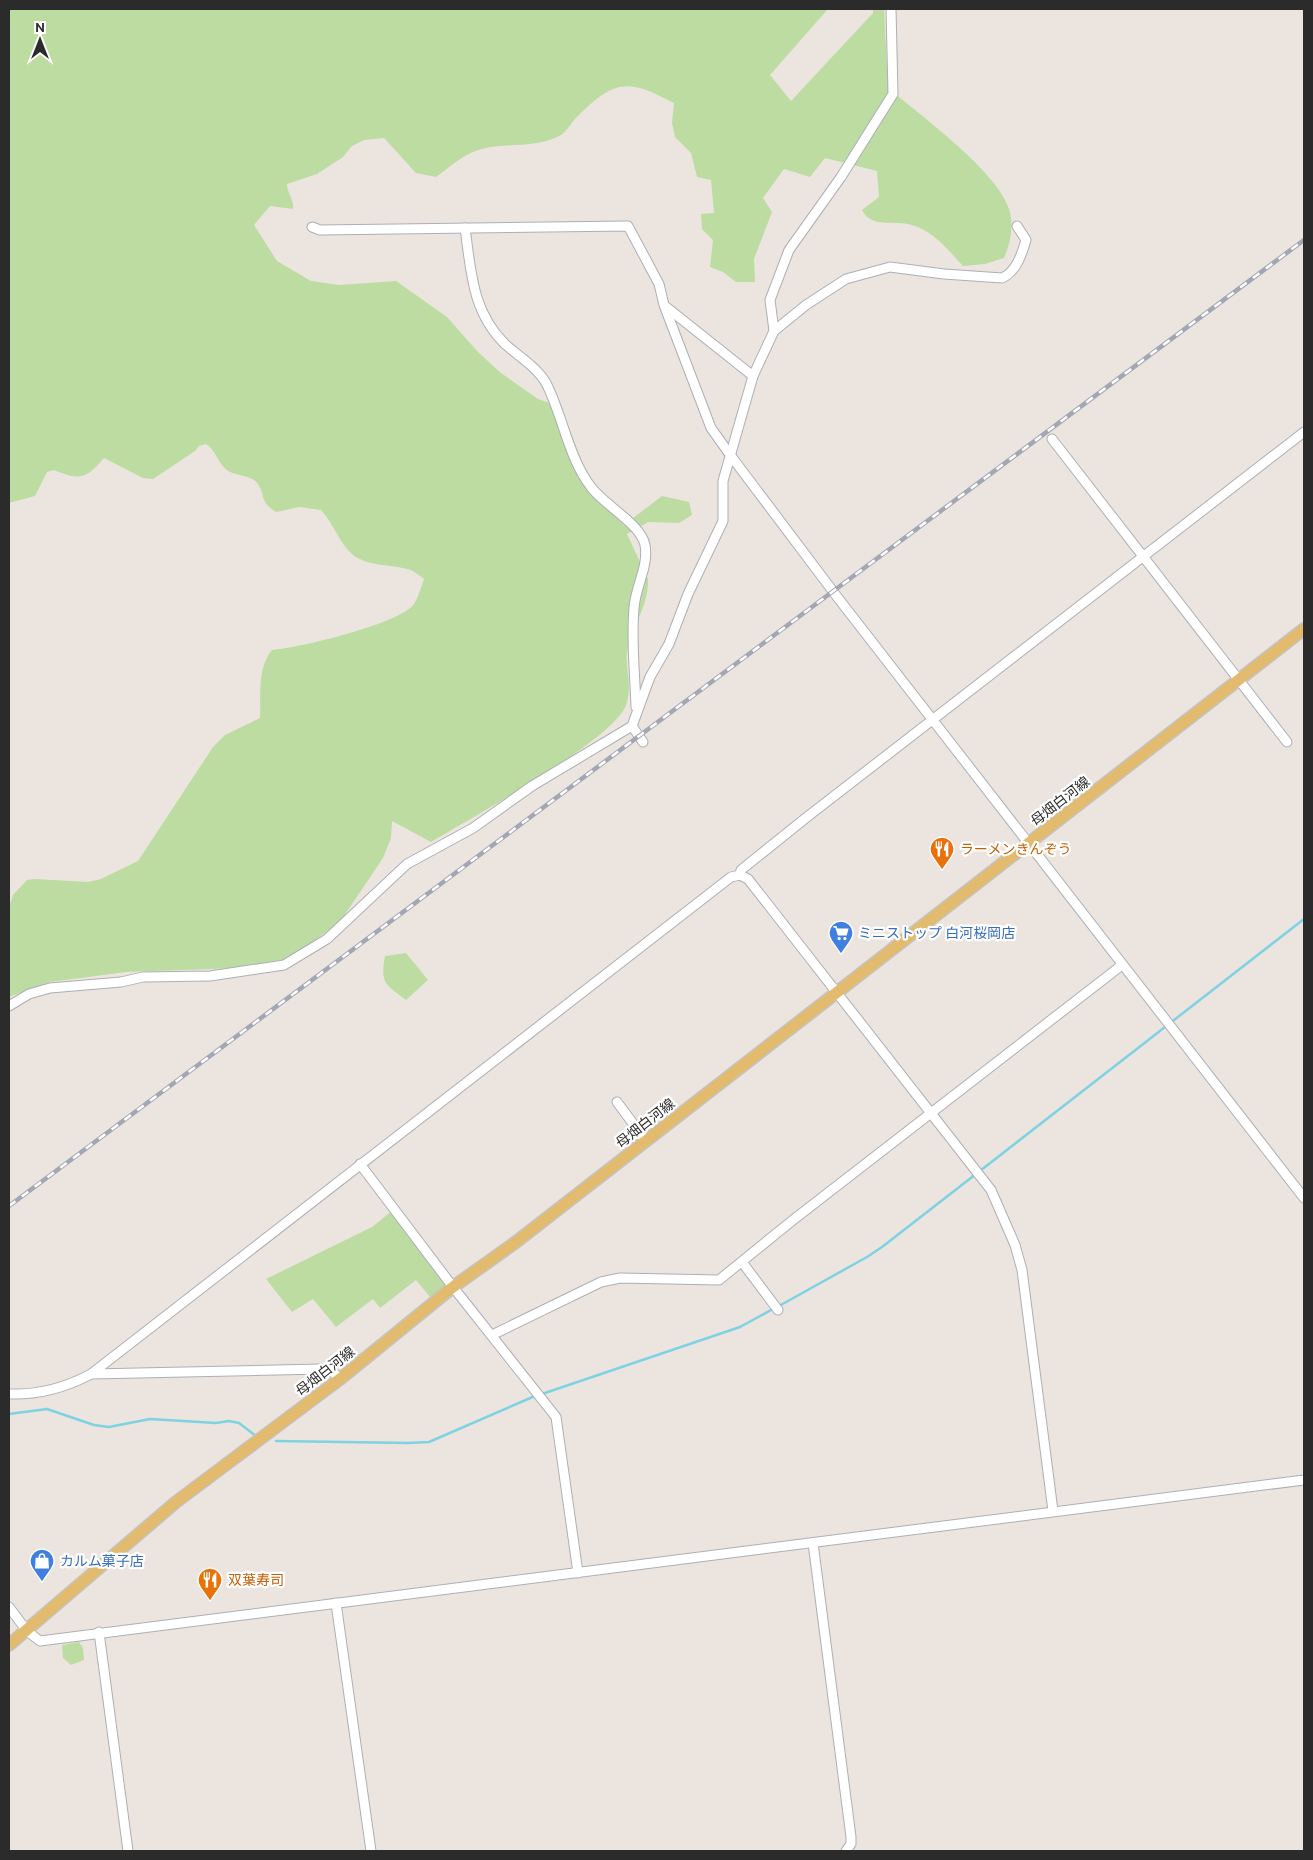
<svg xmlns="http://www.w3.org/2000/svg" width="1313" height="1860" font-family="Overpass,'Noto Sans JP',sans-serif">
<style>
.green{fill:#bcdca2}
.lines{fill:none;stroke-linecap:round;stroke-linejoin:round}
.stream{stroke:#7ed2e2;stroke-width:2.5}
.minor-casing{stroke:#acafb6;stroke-width:11}
.major-casing{stroke:#c4c4c4;stroke-width:14}
.minor{stroke:#fff;stroke-width:9}
.major{stroke:#e2bb6e;stroke-width:11}
.rail-casing{stroke:#a2a7b4;stroke-width:4.5}
.rail{stroke:#fff;stroke-width:2.5;stroke-dasharray:8;stroke-linecap:butt}
.labels{text-anchor:middle;stroke-width:4.5;stroke-linejoin:round;paint-order:stroke}
.street-label{font-size:14px;fill:#2b2b2b;stroke:#fff}
.food-label{font-size:14px;fill:#c56008;stroke:#fff;text-anchor:start}
.shop-label{font-size:14px;fill:#366cbe;stroke:#fff;text-anchor:start}
</style>
<rect width="100%" height="100%" fill="#ece5df"/>
<g class="green">
<path d="M9,9H828L770,75L791,101L873,13V9H884L888,88C919,114 998,172 1009,209C1014,225 1011,242 1004,258L985,264L963,266C947,249 932,229 908,224C892,221 871,228 862,210L879,197L877,171L825,158L810,177L784,169L763,198L772,212L754,259L755,282H736L723,272L710,267L713,240L702,229L701,214L714,213L711,180L697,177L691,153L675,137L672,123L674,103C657,95 639,83 620,87C604,90 587,107 576,118C571,123 567,131 561,135C539,148 510,143 486,148C467,151 451,166 436,177L416,173L384,138L364,140L352,146L343,157L317,174L287,184C287,193 294,199 293,209L270,206L254,225L277,261L311,281L339,285L396,281L447,317L478,352L501,373L538,399L561,407L583,464L603,505L624,525L662,496L689,502L692,515L679,523L648,522L627,534L648,579C649,607 631,627 627,652C625,670 633,685 626,705C615,739 468,820 431,842L392,821L391,838L383,858L340,922L290,958L238,968L126,972L50,982L9,997V907L13,895L27,880L34,879L88,882L101,879L138,861L213,747L225,735L260,718C261,696 257,668 272,650C298,648 400,624 414,604C418,598 421,587 424,579C420,576 415,572 411,570C393,564 368,567 353,555C339,543 334,524 321,510L299,507L276,512C258,500 267,497 257,483C251,475 237,476 228,471C218,464 216,450 206,444L199,446L195,451L153,479L143,478L104,458C86,480 78,480 54,470L47,472L35,496L9,503Z"/>
<path d="M406,953L428,980L406,1000C385,984 380,983 385,956Z"/>
<polygon points="393,1210 448,1284 430,1297 416,1280 380,1308 373,1299 336,1327 313,1299 292,1312 266,1279 372,1227"/>
<polygon points="79,1642 83,1648 84,1660 71,1665 63,1658 62,1645"/>
</g>
<g class="lines">
<g class="stream">
<polyline points="779,1306 867,1257 882,1247 1304,919"/>
<polyline points="542,1394 740,1327 773,1309"/>
<polyline points="9,1414 47,1409 94,1425 109,1427 150,1419 216,1423 229,1421 239,1423 256,1436"/>
<polyline points="276,1441 408,1443 429,1442 535,1396"/>
</g>
<defs>
<g id="minor">
<polyline points="312,227 320,230 628,226 659,284 664,305 711,428 731,456 838,598 1304,1198"/>
<path d="M465,228C471,271 472,312 505,344C518,356 537,367 546,383C563,416 568,457 591,487C604,505 641,524 645,545C649,567 635,587 634,608C631,641 635,674 636,707"/>
<polyline points="665,306 753,376"/>
<polyline points="774,331 770,300 789,250 841,177 893,94 891,9"/>
<polyline points="1052,439 1287,742"/>
<polyline points="632,726 643,742"/>
<polyline points="740,875 741,870 807,817 1304,432"/>
<path d="M9,1006L29,994L50,988L121,982L143,977L210,976L284,965L327,939L407,864L473,828L532,786L632,726L650,677L669,644L688,594L723,521V481L753,376L774,331L806,305L846,279L890,267L944,274L1002,278C1016,272 1022,254 1026,240L1017,226"/>
<polyline points="617,1102 646,1141"/>
<polyline points="360,1164 453,1287 556,1417 578,1573"/>
<polyline points="742,1262 778,1310"/>
<polyline points="492,1335 601,1282 620,1278 719,1280 793,1220 1122,965"/>
<polyline points="91,1374 321,1369 331,1370 340,1379"/>
<path d="M9,1394C39,1395 65,1388 91,1374L731,877L740,875L748,879L991,1190L1015,1245L1022,1270L1053,1511"/>
<polyline points="813,1543 851,1837 851,1844 846,1851"/>
<polyline points="336,1603 371,1851"/>
<polyline points="9,1607 27,1631 40,1641 1304,1480"/>
<polyline points="99,1632 128,1851"/>
</g>
<polyline id="major" points="9,1645 176,1502 340,1379 453,1287 516,1242 1304,629"/>
</defs>
<use href="#minor" class="minor-casing"/>
<use href="#major" class="major-casing"/>
<use href="#minor" class="minor"/>
<use href="#major" class="major"/>
<defs>
<polyline id="rail" points="9,1206 1304,240"/>
</defs>
<use href="#rail" class="rail-casing"/>
<use href="#rail" class="rail"/>
</g>
<defs>
<symbol id="restaurant-pin" viewBox="-11 -11 22 30"><path d="M0 17L-7.5 6A9.5 9.5 0 1 1 7.5 6Z" fill="#e8710a" stroke="#fff"/><path d="M-5-6h1v4h1v-4h1v4h1v-4h1v5L-1.5 .5V6h-2V.5L-5-1ZM5-6V6H3V1.5H1.5Q1.5-4 5-6Z" fill="#fff"/></symbol>
<symbol id="supermarket-pin" viewBox="-11 -11 22 30"><path d="M0 17L-7.5 6A9.5 9.5 0 1 1 7.5 6Z" fill="#3f7fe0" stroke="#fff"/><path d="M-6-5.5h2.5l.6 2H6L4.5 2H-2.5L-4.4-4H-6ZM-1.5 3.2a1.3 1.3 0 1 0 .1 0ZM3 3.2a1.3 1.3 0 1 0 .1 0Z" fill="#fff"/></symbol>
<symbol id="shop-pin" viewBox="-11 -11 22 30"><path d="M0 17L-7.5 6A9.5 9.5 0 1 1 7.5 6Z" fill="#3f7fe0" stroke="#fff"/><path d="M-5-2.5h2.3a2.7 3.5 0 0 1 5.4 0H5L5.5 6h-11ZM-1.5-2.5h3a1.5 2.3 0 0 0-3 0Z" fill="#fff"/></symbol>
</defs>
<g fill-rule="evenodd">
<use href="#restaurant-pin" x="928" y="835" width="28" height="38"/>
<use href="#supermarket-pin" x="827" y="919" width="28" height="38"/>
<use href="#shop-pin" x="28" y="1547" width="28" height="38"/>
<use href="#restaurant-pin" x="196" y="1566" width="28" height="38"/>
</g>
<g class="labels">
<g class="street-label">
<text transform="translate(1060 801) rotate(-38)" y="5">母畑白河線</text>
<text transform="translate(645 1123) rotate(-38)" y="5">母畑白河線</text>
<text transform="translate(325 1371) rotate(-38)" y="5">母畑白河線</text>
</g>
<g class="food-label">
<text x="960" y="854">ラーメンきんぞう</text>
<text x="228" y="1585">双葉寿司</text>
</g>
<g class="shop-label">
<text x="858" y="938">ミニストップ 白河桜岡店</text>
<text x="60" y="1566">カルム菓子店</text>
</g>
</g>
<rect width="1313" height="1860" fill="none" stroke="#2b2b2b" stroke-width="20"/>
<g transform="translate(40 40)" stroke="#ffffff" stroke-width="4" paint-order="stroke">
<path d="M0-4L9 19L0 12L-9 19Z" fill="#2b2b2b"/>
<text y="-8" font-size="14" font-weight="bold" text-anchor="middle" fill="#2b2b2b">N</text>
</g>
</svg>
